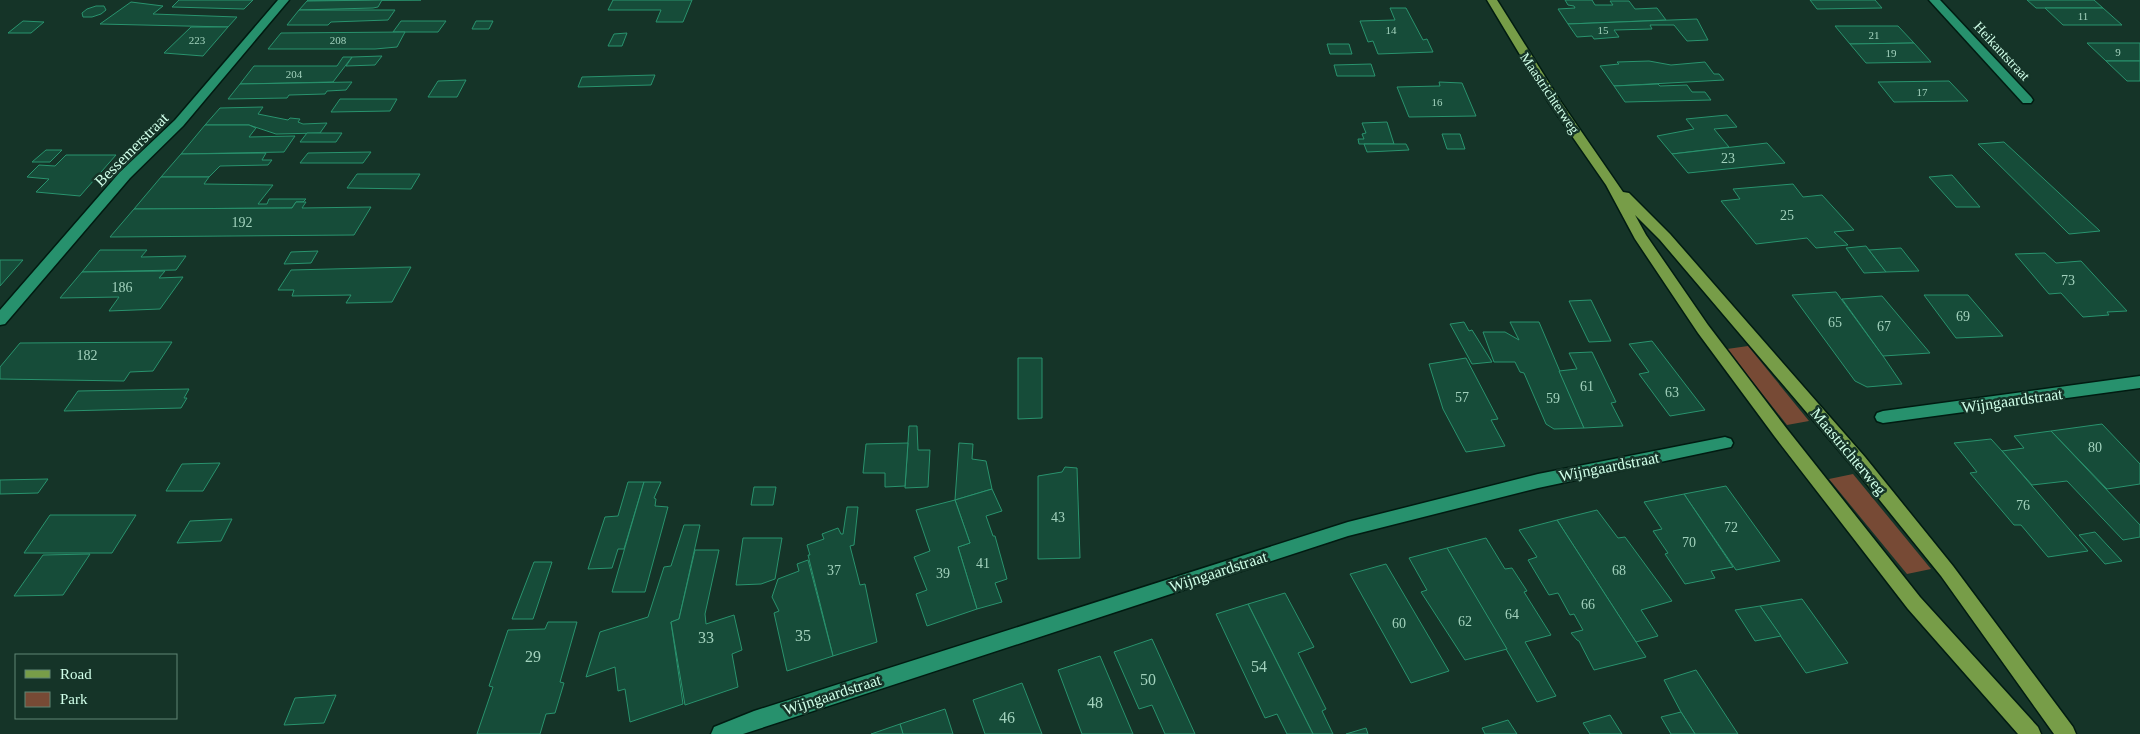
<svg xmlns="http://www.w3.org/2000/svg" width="2140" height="734" font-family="'Times New Roman',serif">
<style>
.green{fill:#774a35}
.building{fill:#164c39;stroke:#29936e}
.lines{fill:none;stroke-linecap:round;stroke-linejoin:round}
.minor-casing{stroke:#001b11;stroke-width:3}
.major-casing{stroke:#001b11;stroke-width:3}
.minor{fill:#27916d;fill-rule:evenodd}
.major{fill:#779d48;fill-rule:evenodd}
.labels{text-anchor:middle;stroke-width:5;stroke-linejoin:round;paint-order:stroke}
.far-number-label{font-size:11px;fill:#a2d2bd}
.far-street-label{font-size:14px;fill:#d0ffe9;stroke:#153428}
.number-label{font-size:14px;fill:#a2d2bd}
.street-label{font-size:16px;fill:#d0ffe9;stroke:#153428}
.near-number-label{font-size:16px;fill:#a2d2bd}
</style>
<rect width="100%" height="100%" fill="#153428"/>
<g class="green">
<polygon points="1748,346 1809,421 1787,425 1727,349"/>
<polygon points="1853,474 1931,569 1907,574 1829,479"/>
</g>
<g class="building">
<polygon points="179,0 253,0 244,9 172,7"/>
<polygon points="308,0 421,0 307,1"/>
<polygon points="382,0 378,7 373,8 299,10 307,1"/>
<polygon points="613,0 692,0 683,22 656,22 661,10 608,10"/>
<polygon points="1565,0 1592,0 1595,5 1613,5 1610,1 1629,1 1635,9 1657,8 1666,20 1568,24 1558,9 1575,8 1574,6 1568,5"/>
<polygon points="1810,0 1875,0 1882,8 1817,9"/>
<polygon points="2027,0 2094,0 2103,8 2036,8"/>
<polygon points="131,2 163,6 153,14 237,17 228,27 100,24"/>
<polygon points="96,6 104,6 106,10 101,14 92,17 83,17 82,13 87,9"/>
<polygon points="1390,8 1406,8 1423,40 1427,39 1433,52 1378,54 1373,41 1368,42 1360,21 1395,20"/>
<polygon points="2045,8 2103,8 2122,25 2063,25"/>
<polygon points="299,10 395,10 388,20 331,22 328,25 287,25"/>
<polygon points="1697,19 1708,40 1687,41 1674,25 1650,25 1652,29 1614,30 1619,37 1594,39 1592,36 1577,37 1568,24"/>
<polygon points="23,21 44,22 31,33 8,33"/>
<polygon points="401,21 446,21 438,32 393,32"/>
<polygon points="476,21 493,21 489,29 472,29"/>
<polygon points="1835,26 1898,26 1914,43 1850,44"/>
<polygon points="191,27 228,27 203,56 164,53"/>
<polygon points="405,32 397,47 375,49 268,49 281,33"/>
<polygon points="627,33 622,46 608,46 614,34"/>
<polygon points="1914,43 1931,62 1866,63 1850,44"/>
<polygon points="2087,43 2140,43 2140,61 2106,61"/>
<polygon points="1327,44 1349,44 1352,54 1330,54"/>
<polygon points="382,56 375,65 346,66 352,57"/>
<polygon points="343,57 352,57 333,82 240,84 254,66 337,66"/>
<polygon points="1649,61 1671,65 1705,62 1714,74 1719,74 1724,80 1614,86 1600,66 1619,64 1617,62"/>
<polygon points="2106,61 2140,61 2140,81 2127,81"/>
<polygon points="1371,64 1375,76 1337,76 1334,65"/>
<polygon points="655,75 651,85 578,87 582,77"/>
<polygon points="466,80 457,97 428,97 438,81"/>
<polygon points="1949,81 1968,101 1894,102 1878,82"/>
<polygon points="352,82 346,90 327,91 325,94 289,95 287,98 228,99 240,84"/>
<polygon points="1439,82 1462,83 1476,116 1409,117 1397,87 1440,86"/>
<polygon points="1658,84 1660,86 1687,85 1692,92 1705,92 1711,100 1625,102 1614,86"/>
<polygon points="340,99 397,99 390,111 331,112"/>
<polygon points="263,107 258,114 288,120 290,118 300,119 298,122 303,124 327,123 320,133 276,134 249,125 205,125 220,108"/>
<polygon points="1727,115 1737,127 1714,129 1729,147 1672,154 1657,136 1694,129 1686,119"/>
<polygon points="1387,122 1394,144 1359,144 1358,139 1364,139 1362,134 1366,133 1362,123"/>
<polygon points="205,125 249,125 256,128 249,137 295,136 284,152 181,154"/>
<polygon points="307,133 342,133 336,142 300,142"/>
<polygon points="1442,134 1460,134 1465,149 1447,149"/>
<polygon points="2004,142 2100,231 2069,234 1978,144"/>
<polygon points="1767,143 1785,163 1688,173 1672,154"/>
<polygon points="1364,144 1406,144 1409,150 1367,152"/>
<polygon points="46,150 62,150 50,162 32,162"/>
<polygon points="371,152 363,163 300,163 308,153"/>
<polygon points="266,153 262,160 272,160 268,165 220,166 209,177 161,177 181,154"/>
<polygon points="66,155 116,155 80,196 36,192 49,179 27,177 39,165 55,166"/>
<polygon points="357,174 420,174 411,189 347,188"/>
<polygon points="1952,175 1980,207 1956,207 1929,177"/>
<polygon points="161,177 209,177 204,184 273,185 258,204 267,204 269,199 306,199 303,202 296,202 292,208 134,209"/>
<polygon points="1793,184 1803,197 1822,195 1854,230 1834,232 1848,245 1816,248 1807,238 1756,244 1721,201 1740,199 1733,189"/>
<polygon points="296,202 306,202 302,208 371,207 354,235 110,237 134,209 292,208"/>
<polygon points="1866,246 1869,250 1886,272 1864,273 1846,248"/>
<polygon points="1901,248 1919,271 1886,272 1869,250"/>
<polygon points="100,250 147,250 141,257 186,256 176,270 82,272"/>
<polygon points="318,251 311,263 284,264 291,252"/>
<polygon points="2045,253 2056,263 2081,261 2127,311 2107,312 2109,315 2083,317 2061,293 2049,294 2015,254"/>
<polygon points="0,260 23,260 0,286"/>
<polygon points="411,267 392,302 346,303 351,295 292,296 294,290 278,290 291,270"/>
<polygon points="165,271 159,278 183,277 160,309 109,311 119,297 60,298 82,272"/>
<polygon points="1836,292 1883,356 1902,384 1867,387 1855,381 1792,295"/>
<polygon points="1924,295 1968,295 2003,336 1956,338"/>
<polygon points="1882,296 1930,353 1883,356 1842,299"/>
<polygon points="1591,300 1611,341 1589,342 1569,301"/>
<polygon points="1464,322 1469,331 1472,330 1492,362 1472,364 1450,324"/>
<polygon points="1510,322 1539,322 1584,428 1554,429 1546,424 1524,373 1520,372 1515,362 1494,362 1483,332 1505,332 1519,340"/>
<polygon points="1652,341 1705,410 1670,416 1639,374 1649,372 1629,344"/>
<polygon points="172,342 153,371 130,372 124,381 0,379 0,367 20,343"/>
<polygon points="1592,352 1616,402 1611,403 1623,426 1584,428 1559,371 1577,369 1569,353"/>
<polygon points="1018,358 1042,358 1042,418 1018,419"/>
<polygon points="1466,358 1498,419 1491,420 1505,446 1466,452 1443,409 1429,364"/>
<polygon points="189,389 184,398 187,398 181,408 64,411 78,391"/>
<polygon points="2102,424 2140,464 2140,484 2107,489 2051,431"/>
<polygon points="909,426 917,426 918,450 930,450 928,487 905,488"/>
<polygon points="2051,431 2140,525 2140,537 2123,540 2067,481 2032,485 2002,451 2024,448 2014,436"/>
<polygon points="1991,439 2002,451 2088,551 2048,557 2021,525 2014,525 1970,473 1977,472 1954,443"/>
<polygon points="908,443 905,486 885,487 885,473 863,473 866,444"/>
<polygon points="959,443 973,444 972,459 986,461 992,489 955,500"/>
<polygon points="220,463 203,491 166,491 182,464"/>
<polygon points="1065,467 1077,468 1080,558 1038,559 1038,476 1062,472"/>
<polygon points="48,479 38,493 0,494 0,480"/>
<polygon points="628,482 644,482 624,549 618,549 612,568 588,569 605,517 618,516"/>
<polygon points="644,482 661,482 654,498 656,499 655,506 668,507 645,592 612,592"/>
<polygon points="1726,486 1780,561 1736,570 1684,494"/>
<polygon points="754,487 776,487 773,505 751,505"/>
<polygon points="992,489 1002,511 986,516 993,536 995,536 1007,579 995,583 1002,602 977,609 958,547 970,543 955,500"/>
<polygon points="1684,494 1733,567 1711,571 1715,578 1685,584 1665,554 1668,553 1653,531 1662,529 1644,502"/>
<polygon points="955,500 970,543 958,547 977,609 927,626 916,594 927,590 914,557 930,551 916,510"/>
<polygon points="847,507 858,507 854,545 850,546 860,585 865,584 877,642 833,656 808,555 810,555 807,545 824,539 822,534 838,528 841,534 843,534"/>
<polygon points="1597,510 1618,538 1625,537 1672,601 1641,610 1658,636 1636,642 1557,520"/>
<polygon points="50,515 136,515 112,553 24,553"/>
<polygon points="232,519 221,541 177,543 190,521"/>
<polygon points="1557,520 1636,642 1646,657 1594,670 1579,641 1577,640 1571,633 1583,630 1574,614 1570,615 1558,593 1549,595 1528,560 1537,557 1519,530"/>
<polygon points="684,525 700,525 679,619 671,622 683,704 630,722 625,689 618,691 615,667 586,677 600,632 648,617 664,567 671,566"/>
<polygon points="2095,532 2122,561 2105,564 2079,535"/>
<polygon points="743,538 782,538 775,579 761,584 736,585"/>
<polygon points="1486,538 1505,569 1512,568 1527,591 1524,592 1551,635 1525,642 1556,696 1537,702 1447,548"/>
<polygon points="1447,548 1507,649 1465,660 1421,592 1427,590 1409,558"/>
<polygon points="695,550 719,550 705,614 706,624 734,615 742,650 732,654 738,687 685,705 671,622 679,619"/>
<polygon points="90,554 63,595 14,596 43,555"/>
<polygon points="808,560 833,656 787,671 774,613 779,611 772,597 778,579 799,571 797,564"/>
<polygon points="534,562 552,562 533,619 512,619"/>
<polygon points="1386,564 1449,671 1411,683 1350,574"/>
<polygon points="1285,593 1314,647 1298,653 1326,709 1322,711 1333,734 1313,734 1248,604"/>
<polygon points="1802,599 1848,663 1806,673 1760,606"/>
<polygon points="1248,604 1313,734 1287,734 1277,714 1265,718 1216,614"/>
<polygon points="1760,606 1781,636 1755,641 1735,610"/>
<polygon points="548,622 577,622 560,682 564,683 555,713 546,714 540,734 477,734 493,687 489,686 508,630 545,629"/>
<polygon points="1152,639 1195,734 1165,734 1152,705 1139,709 1114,652"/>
<polygon points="1100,656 1133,734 1082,734 1058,670"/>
<polygon points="1696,670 1738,734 1695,734 1681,712 1664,680"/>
<polygon points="1022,683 1042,734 985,734 973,700"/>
<polygon points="336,695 324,723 284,725 295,698"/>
<polygon points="945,709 953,734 903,734 900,724"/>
<polygon points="1681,712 1695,734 1671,734 1661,717"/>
<polygon points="1610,715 1622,734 1590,734 1583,723"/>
<polygon points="1508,720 1517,734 1485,734 1482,728"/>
<polygon points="900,724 903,734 871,734"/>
<polygon points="1366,728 1368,734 1346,734"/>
</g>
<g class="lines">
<defs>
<g id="minor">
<polygon points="278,0 289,0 183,126 130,178 5,324 0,325 0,310 120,172 175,120"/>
<polygon points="1929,0 1940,0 2031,97 2033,100 2031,103 2023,103"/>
<polygon points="2140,376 2140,388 1883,423 1877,421 1875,417 1877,413 1883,411"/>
<polygon points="1725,437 1731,439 1733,443 1731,447 1538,488 1348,536 743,734 711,734 714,727 754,711 1348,522 1538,474"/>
</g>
<polygon id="major" points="1487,0 1497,0 1561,102 1623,192 1629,193 1670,234 1865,457 1953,566 2073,727 2076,734 2054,734 1941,576 1853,467 1660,240 1635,215 1646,235 1708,325 1787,429 1920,597 2038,727 2041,734 2018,734 1908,609 1775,437 1698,333 1635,239 1606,185 1549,103"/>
</defs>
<use href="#minor" class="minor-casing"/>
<use href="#major" class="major-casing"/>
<use href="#minor" class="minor"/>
<use href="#major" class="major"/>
</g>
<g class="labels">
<g class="far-number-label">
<text x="2083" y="20">11</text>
<text x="1391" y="34">14</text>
<text x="1603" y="34">15</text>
<text x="1874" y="39">21</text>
<text x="197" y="44">223</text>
<text x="338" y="44">208</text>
<text x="2118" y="56">9</text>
<text x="1891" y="57">19</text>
<text x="294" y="78">204</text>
<text x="1922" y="96">17</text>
<text x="1437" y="106">16</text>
</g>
<g class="far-street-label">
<text transform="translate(2002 51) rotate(47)" y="5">Heikantstraat</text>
<text transform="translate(1550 93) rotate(56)" y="5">Maastrichterweg</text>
</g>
<g class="number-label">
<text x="1728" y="163">23</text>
<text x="1787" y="220">25</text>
<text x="242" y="227">192</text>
<text x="2068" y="285">73</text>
<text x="122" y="292">186</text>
<text x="1963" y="321">69</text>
<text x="1835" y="327">65</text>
<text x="1884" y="331">67</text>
<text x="87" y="360">182</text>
<text x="1587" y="391">61</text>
<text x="1672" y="397">63</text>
<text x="1462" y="402">57</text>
<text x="1553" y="403">59</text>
<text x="2095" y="452">80</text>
<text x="2023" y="510">76</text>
<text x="1058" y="522">43</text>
<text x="1731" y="532">72</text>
<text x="1689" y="547">70</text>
<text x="983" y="568">41</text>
<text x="834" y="575">37</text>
<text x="1619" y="575">68</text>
<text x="943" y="578">39</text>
<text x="1588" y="609">66</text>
<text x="1512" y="619">64</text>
<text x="1465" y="626">62</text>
<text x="1399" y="628">60</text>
</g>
<g class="street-label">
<text transform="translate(131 149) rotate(-45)" y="6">Bessemerstraat</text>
<text transform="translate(2012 400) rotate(-8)" y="6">Wijngaardstraat</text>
<text transform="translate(1849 451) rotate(50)" y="6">Maastrichterweg</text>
<text transform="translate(1609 466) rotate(-11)" y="6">Wijngaardstraat</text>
<text transform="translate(1218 571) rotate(-18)" y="6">Wijngaardstraat</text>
<text transform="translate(832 694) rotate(-18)" y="6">Wijngaardstraat</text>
</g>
<g class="near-number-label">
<text x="803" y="641">35</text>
<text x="706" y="643">33</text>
<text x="533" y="662">29</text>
<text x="1259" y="672">54</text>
<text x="1148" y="685">50</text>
<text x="1095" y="708">48</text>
<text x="1007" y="723">46</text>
</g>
</g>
<rect x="15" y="654" width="162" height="65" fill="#153428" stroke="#608575"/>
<rect x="25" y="670" width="25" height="8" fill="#779d48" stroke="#608575"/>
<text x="60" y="679" font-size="15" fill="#d0ffe9">Road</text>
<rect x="25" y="692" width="25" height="15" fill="#774a35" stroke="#608575"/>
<text x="60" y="704" font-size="15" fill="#d0ffe9">Park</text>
</svg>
